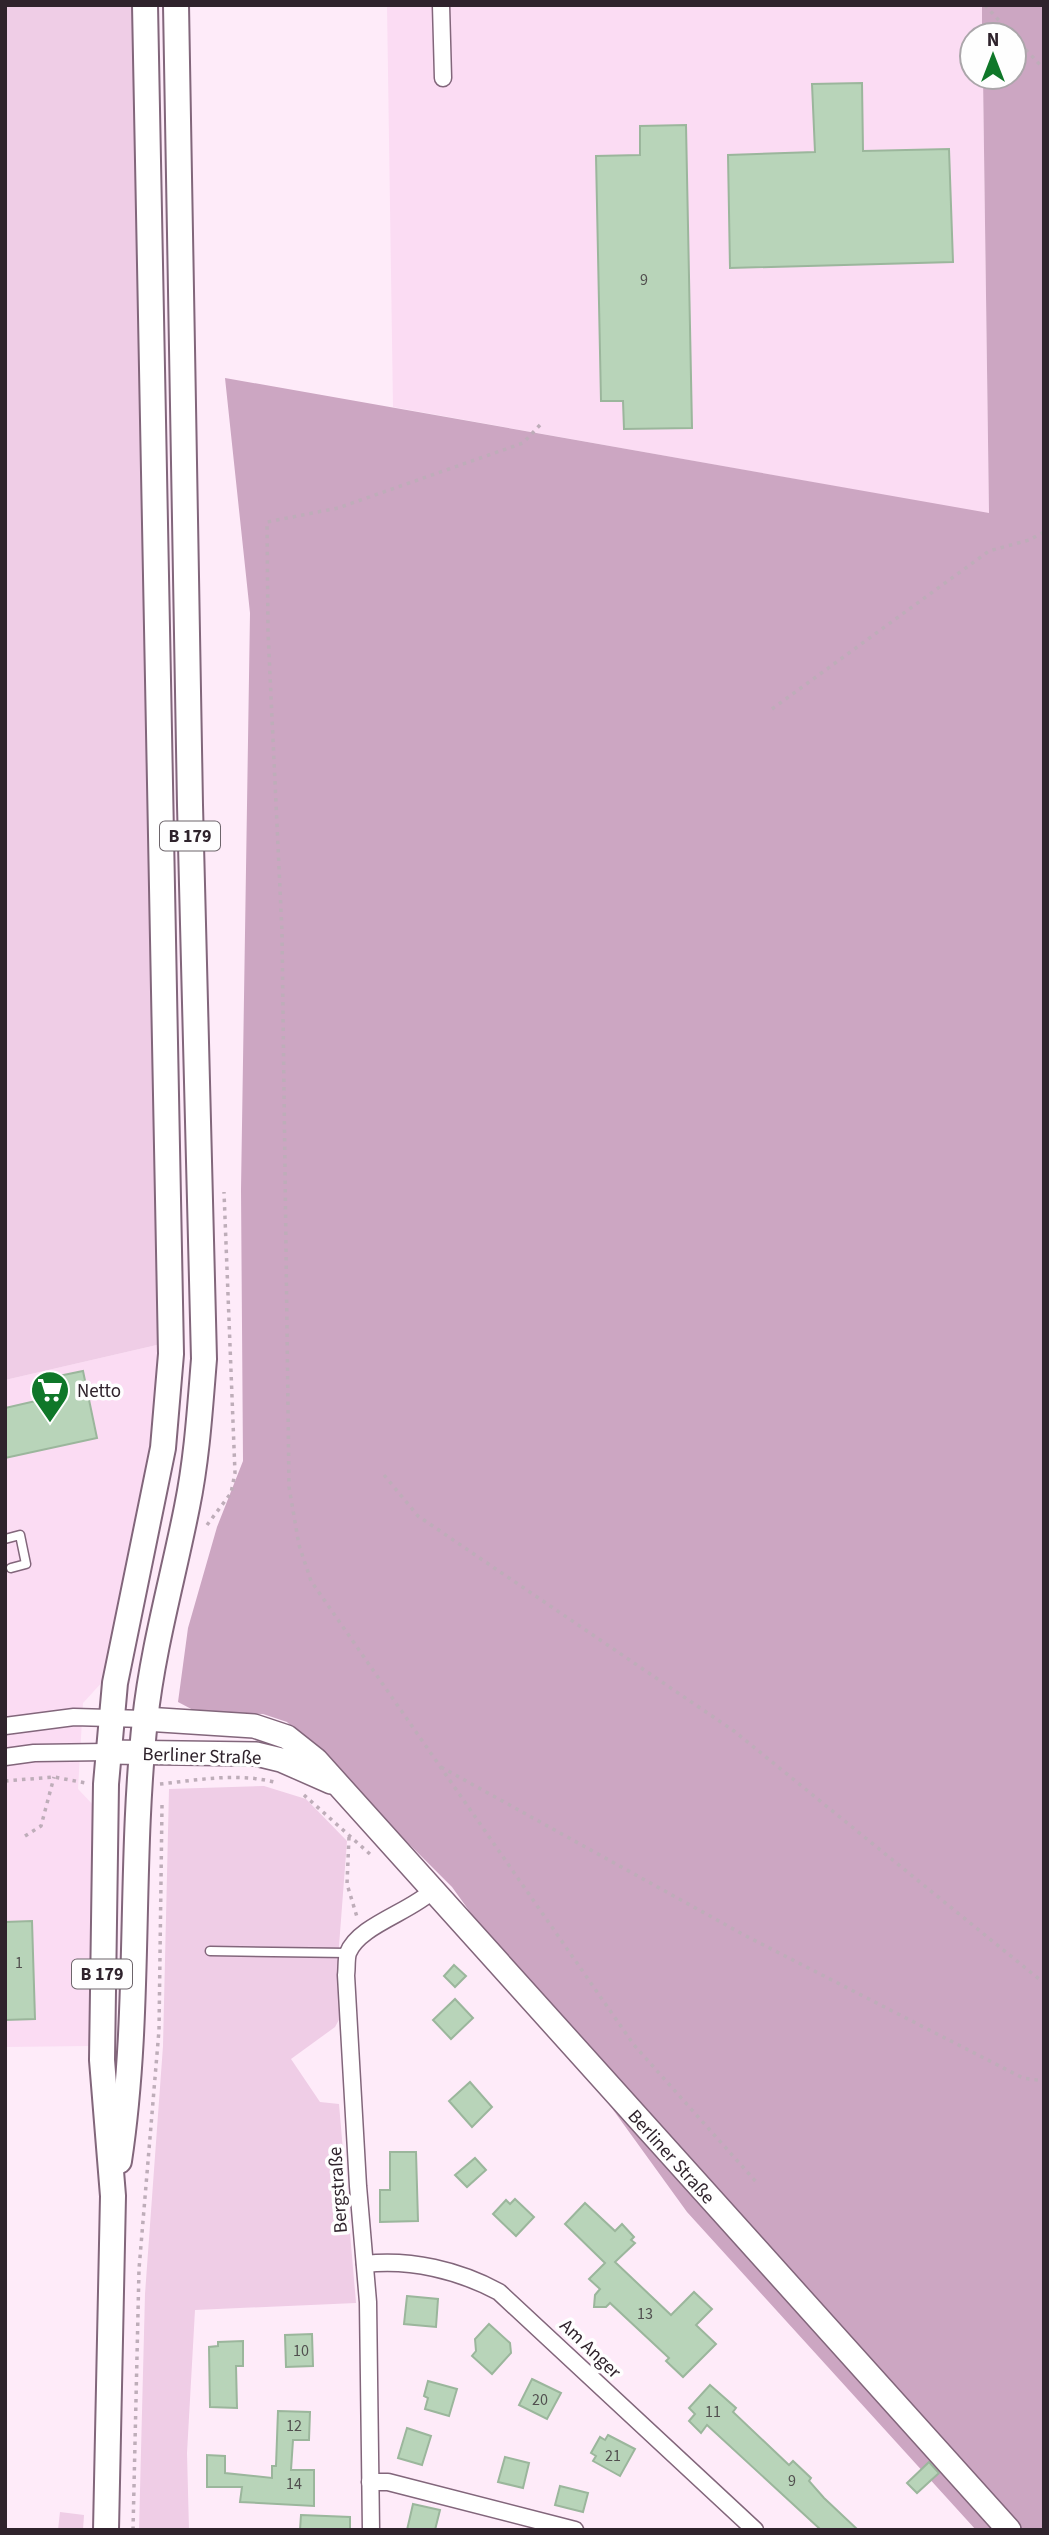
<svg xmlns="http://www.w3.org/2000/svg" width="1049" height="2535" font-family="'Source Sans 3',sans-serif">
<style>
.built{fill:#fbdcf3}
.green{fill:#efcde6}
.forest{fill:#cca6c2}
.building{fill:#b8d4b9;stroke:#9bb69c;stroke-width:2}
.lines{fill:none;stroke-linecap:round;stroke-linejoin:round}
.lane-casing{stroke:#82667b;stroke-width:11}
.street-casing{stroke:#82667b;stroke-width:19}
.secondary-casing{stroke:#82667b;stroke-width:26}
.primary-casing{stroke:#82667b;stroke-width:28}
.path{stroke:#beadb9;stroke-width:3.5;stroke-dasharray:3.5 5;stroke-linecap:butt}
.lane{stroke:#fff;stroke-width:8}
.street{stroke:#fff;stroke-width:16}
.secondary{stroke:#fff;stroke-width:23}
.primary{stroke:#fff;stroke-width:24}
.labels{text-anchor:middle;stroke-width:7;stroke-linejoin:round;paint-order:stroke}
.number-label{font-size:16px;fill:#514f4f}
.shield{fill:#fefefe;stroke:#6d656b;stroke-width:2}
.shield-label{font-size:18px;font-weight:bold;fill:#2f232c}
.poi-label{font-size:19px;fill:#2f232c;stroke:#fefefe;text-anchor:start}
.street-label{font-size:19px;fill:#2f232c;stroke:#fefefe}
</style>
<rect width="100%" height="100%" fill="#feebf9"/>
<g class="built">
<polygon points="387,5 982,5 983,35 972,35 972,77 983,77 989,514 393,407"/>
<polygon points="161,1344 153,1442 104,1680 83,1703 78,1789 94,1806 90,2046 5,2047 5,1380"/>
</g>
<g class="green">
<polygon points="5,5 132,5 161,1344 5,1380"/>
<polygon points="264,1786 306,1799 347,1841 337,1972 344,2002 341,2016 335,2027 291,2059 320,2102 339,2104 356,2303 195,2310 187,2453 189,2530 139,2530 145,2294 163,2046 169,1789"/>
<polygon points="60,2512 84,2515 83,2530 58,2530"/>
</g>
<polygon class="forest" points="982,5 1044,5 1044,2530 976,2530 687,2212 452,1887 287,1722 263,1714 199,1713 178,1702 188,1628 217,1527 243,1461 241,1190 250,613 225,378 989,513 983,77 1014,77 1014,35 982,35"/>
<g class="building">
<polygon points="862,83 863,151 949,149 953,262 730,268 728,155 815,152 812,84"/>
<polygon points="686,125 692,428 624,429 623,401 601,401 596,156 640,155 640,126"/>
<polygon points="83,1371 97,1438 5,1458 5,1408 53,1397 49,1378"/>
<polygon points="32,1921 35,2019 5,2020 5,1922"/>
<polygon points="454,1965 466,1976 455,1987 444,1976"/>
<polygon points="455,1999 473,2018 451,2039 433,2020"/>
<polygon points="470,2082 492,2107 472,2127 449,2101"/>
<polygon points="390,2152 416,2152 418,2221 380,2222 380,2190 390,2190"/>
<polygon points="475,2158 486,2170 467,2187 455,2175"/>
<polygon points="515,2199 534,2217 516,2236 493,2214 506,2200 510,2204"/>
<polygon points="585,2203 615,2231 622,2224 634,2237 631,2240 635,2243 615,2262 671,2315 694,2292 712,2309 696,2325 716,2344 683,2377 666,2361 669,2358 610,2303 606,2307 594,2307 595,2295 600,2289 589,2279 605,2263 565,2224"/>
<polygon points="407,2296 438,2299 436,2327 404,2324"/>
<polygon points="489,2324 510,2343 511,2353 492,2374 472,2356 476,2351 475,2339"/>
<polygon points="312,2334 313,2366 286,2367 285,2335"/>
<polygon points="243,2341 243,2366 236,2366 237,2408 210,2407 209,2347 218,2346 218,2342"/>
<polygon points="532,2379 561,2393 547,2419 519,2405"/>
<polygon points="428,2381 457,2389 449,2416 425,2409 428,2398 424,2396"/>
<polygon points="710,2385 736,2408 733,2412 789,2465 793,2461 811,2478 809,2481 824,2498 858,2530 821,2530 707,2425 701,2433 689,2421 695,2414 689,2408"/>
<polygon points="278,2411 310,2412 309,2440 293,2440 291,2470 314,2470 314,2506 240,2502 242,2487 207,2487 207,2455 225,2456 225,2473 272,2478 272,2466 276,2466"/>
<polygon points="407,2428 431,2436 422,2465 398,2458"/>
<polygon points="608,2435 635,2449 620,2476 593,2461 596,2456 591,2453 600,2437 605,2440"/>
<polygon points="505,2457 529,2463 523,2488 498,2482"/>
<polygon points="929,2462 939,2473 917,2493 907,2483"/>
<polygon points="560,2486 588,2493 583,2512 555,2505"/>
<polygon points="413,2504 440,2510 435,2530 407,2530"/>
<polygon points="301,2515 350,2517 350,2530 300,2530"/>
</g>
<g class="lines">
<defs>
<g id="lane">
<polyline points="5,1539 20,1535 26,1564 11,1568"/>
<polyline points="210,1951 348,1953"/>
</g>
<g id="street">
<polyline points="441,5 443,78"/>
<polyline points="5,1726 74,1717 145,1719"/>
<polyline points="5,1757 34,1753 107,1752"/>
<path d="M365,2264C411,2259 458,2270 499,2292L755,2530"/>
<polyline points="370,2482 388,2482 575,2530"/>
<path d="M371,2530L368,2302L358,2186L346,1975C347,1969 346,1959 348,1953C358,1926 410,1912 432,1891"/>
</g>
<g id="secondary">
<polyline points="145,1719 254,1726 287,1737 316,1760 1009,2530"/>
<polyline points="107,1752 256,1754 281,1760 331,1782"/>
</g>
<g id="primary">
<path d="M119,2161C141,2015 129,1867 145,1720C153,1647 173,1578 187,1507C197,1458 200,1408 204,1359L190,805L176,5"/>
<polyline points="106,2530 113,2196 102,2060 106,1784 115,1683 163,1448 171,1354 145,5"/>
</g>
</defs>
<use href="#lane" class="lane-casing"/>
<use href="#street" class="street-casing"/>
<use href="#secondary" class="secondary-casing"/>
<use href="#primary" class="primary-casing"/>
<g class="path">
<polyline points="985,5 1012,35"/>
<polyline points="1014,37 1044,69"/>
<polyline points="540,425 523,443 338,508 267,522 268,632 282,932 289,1487 299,1545 311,1581 634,2045 758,2184"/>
<polyline points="772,709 989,551 1029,540 1044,532"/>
<polyline points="384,1475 418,1516 734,1731 1044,1983"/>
<polyline points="207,1525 231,1493 235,1473 224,1192"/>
<polyline points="441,1767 746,1936 1023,2078 1044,2081"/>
<polyline points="5,1781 54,1777 86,1783"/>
<path d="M160,1784C199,1780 239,1772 278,1783"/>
<polyline points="304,1795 371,1855"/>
<polyline points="25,1836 41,1826 54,1777"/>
<polyline points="349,1837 347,1884 357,1917"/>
<polyline points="133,2530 139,2269 159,2030 162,1805"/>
</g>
<use href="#lane" class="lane"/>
<use href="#street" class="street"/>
<use href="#secondary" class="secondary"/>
<use href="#primary" class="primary"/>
</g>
<defs>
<symbol id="supermarket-pin" viewBox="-11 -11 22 30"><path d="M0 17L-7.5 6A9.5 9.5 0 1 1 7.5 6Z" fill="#0f7729" stroke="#fefefe"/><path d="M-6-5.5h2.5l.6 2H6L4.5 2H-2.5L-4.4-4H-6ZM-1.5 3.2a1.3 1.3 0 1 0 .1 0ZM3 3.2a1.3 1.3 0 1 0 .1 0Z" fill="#fff"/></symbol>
</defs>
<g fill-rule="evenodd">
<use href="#supermarket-pin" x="28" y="1368" width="44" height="60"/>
</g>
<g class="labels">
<g class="number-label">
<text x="644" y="285">9</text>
<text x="19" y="1968">1</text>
<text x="645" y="2319">13</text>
<text x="301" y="2356">10</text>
<text x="540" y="2405">20</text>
<text x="713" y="2417">11</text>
<text x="294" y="2431">12</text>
<text x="613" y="2461">21</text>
<text x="792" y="2486">9</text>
<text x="294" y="2489">14</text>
</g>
<g class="shield">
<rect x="160" y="821.5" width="60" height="29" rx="5"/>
<rect x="72" y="1959.5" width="60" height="29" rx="5"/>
</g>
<g class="shield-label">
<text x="190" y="842">B 179</text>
<text x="102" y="1980">B 179</text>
</g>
<g class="poi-label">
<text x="77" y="1397">Netto</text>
</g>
<g class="street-label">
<text transform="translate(202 1755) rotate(2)" y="7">Berliner Straße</text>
<text transform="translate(672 2156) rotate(48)" y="7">Berliner Straße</text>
<text transform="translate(337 2190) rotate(-94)" y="7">Bergstraße</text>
<text transform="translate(591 2348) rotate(44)" y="7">Am Anger</text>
</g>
</g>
<rect width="1049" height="2535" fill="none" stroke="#2f232c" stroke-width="14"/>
<g transform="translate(993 56)"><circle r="33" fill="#fefefe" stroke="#aba6aa" stroke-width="2"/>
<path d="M0-5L12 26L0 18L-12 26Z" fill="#0f7729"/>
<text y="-10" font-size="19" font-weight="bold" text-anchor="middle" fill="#2f232c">N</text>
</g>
</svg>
